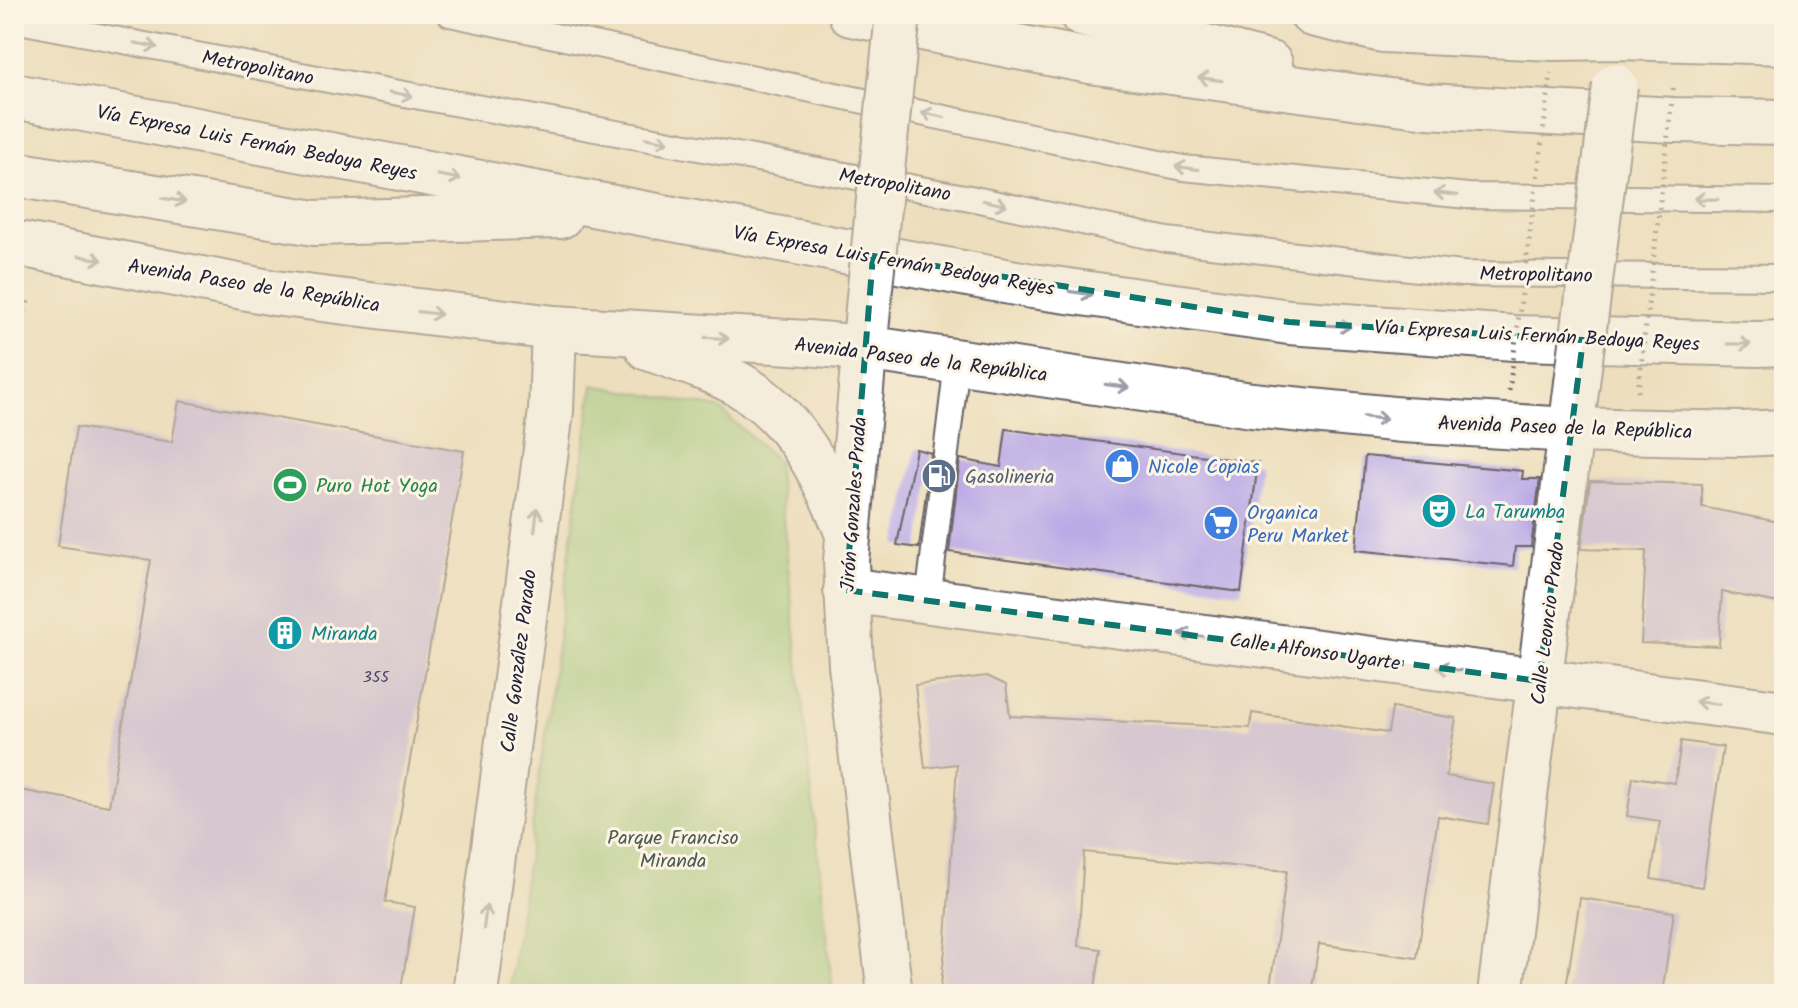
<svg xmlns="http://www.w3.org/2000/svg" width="1798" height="1008" font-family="Kalam,sans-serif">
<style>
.green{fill:#93c879;stroke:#5a755a;stroke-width:2}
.building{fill:#bbaae6}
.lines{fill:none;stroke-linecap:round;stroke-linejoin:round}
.service-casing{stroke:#696468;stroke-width:28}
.minor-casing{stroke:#696468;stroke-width:48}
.primary-casing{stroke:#696468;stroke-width:48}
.motorway-casing{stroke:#696468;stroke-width:48}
.path{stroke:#696468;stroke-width:5;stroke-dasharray:2 6;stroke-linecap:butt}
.service{stroke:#fff;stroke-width:24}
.minor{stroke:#fff;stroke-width:44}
.primary{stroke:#fff;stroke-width:44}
.motorway{stroke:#fff;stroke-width:44}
.minor-bridge-casing{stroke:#696468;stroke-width:48;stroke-linecap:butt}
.path-bridge{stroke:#696468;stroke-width:5;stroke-dasharray:2 6;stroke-linecap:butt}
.minor-bridge{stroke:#fff;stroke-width:44}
.oneway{stroke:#9c9ca7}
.marked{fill:none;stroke:#0f766e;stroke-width:6;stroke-dasharray:16 10;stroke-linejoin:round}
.labels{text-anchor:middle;stroke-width:6;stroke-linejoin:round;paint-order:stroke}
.number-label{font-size:16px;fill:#484466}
.street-label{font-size:20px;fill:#22223b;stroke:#fcf5e5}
.shop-label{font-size:20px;fill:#366cbe;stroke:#fcf5e5;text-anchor:start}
.service-label{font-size:20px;fill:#4e5e75;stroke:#fcf5e5;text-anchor:start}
.leisure-label{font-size:20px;fill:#27864d;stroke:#fcf5e5;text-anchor:start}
.culture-label{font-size:20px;fill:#0d838f;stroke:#fcf5e5;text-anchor:start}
.park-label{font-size:20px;fill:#4a5c51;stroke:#fcf5e5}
</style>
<rect width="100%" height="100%" fill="#fcf5e5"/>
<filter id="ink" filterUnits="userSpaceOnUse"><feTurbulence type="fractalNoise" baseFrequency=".0125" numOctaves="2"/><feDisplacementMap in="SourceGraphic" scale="16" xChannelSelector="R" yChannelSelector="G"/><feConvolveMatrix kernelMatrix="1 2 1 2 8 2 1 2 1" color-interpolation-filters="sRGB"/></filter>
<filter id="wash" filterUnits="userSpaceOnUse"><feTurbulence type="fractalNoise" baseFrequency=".006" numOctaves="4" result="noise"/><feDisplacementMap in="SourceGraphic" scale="32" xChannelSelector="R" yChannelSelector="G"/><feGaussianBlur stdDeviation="1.8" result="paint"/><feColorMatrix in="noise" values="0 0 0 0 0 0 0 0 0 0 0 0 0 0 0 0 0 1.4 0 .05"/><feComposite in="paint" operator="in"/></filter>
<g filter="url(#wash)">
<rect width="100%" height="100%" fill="#eddfbd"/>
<polygon class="green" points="593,385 719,408 777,461 833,994 509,994"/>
<g id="blocks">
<g class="building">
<polygon points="179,401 464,451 385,902 415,907 400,994 38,994 14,990 14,789 109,806 151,560 58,546 76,427 172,442"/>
<polygon points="1006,429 1258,463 1241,592 949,552 960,459 1001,467"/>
<polygon points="916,449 931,453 919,548 897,545"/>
<polygon points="1365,456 1523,471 1522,479 1540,479 1531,547 1515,547 1513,566 1356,550"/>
<polygon points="1590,481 1702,484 1702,507 1784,523 1784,604 1722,592 1719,646 1641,643 1646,551 1581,549"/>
<polygon points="987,676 1006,685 1010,716 1250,728 1252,713 1388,733 1392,708 1456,718 1446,776 1494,784 1488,824 1438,816 1417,958 1319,944 1311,994 1269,994 1287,871 1084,852 1078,946 1101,949 1094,994 940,994 946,940 957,764 925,768 915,685"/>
<polygon points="1681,741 1723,747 1702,887 1651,879 1660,821 1627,816 1633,777 1675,783"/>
<polygon points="1580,898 1674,912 1662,994 1565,994"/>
</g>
</g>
</g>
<g filter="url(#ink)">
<use href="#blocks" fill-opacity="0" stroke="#696468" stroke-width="2"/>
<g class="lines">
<defs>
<g id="service">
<polyline points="450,14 1183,168 1468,196 1784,200"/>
<polyline points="14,20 312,77 970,198 1167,240 1462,274 1784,277"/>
<polyline points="928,600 957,363"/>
</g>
<g id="minor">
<polyline points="869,297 846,561 851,665 890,994"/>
<polyline points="846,590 1784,713"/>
<polyline points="475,994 551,411 554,328"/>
<polyline points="1500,994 1577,383"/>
</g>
<g id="primary">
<polyline points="1312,14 1383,30 1554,38 1621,37 1784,42"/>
<polyline points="14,243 274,293 554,328 807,343 865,348 1252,405 1403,420 1571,430 1741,434 1784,432"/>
<path d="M648,348C679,359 712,369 740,385C796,417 825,477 848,534"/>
</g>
<g id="motorway">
<polyline points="851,14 1089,61 1427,106 1674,120 1784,122"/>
<polyline points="1082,14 1270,64"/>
<polyline points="14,96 1032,286 1289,322 1514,338 1757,344 1784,343"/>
<polyline points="14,174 315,223 560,216"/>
</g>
</defs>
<use href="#service" class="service-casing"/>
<use href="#minor" class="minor-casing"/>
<use href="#primary" class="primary-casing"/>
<use href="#motorway" class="motorway-casing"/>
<polyline class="path" points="14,349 19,325 30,296"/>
<use href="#service" class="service"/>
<use href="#minor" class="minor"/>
<use href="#primary" class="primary"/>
<use href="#motorway" class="motorway"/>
<defs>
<g id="minor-bridge">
<polyline points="869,297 898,14"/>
<polyline points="1577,383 1615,86"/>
</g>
</defs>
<use href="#minor-bridge" class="minor-bridge-casing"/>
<g class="path-bridge">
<polyline points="1509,391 1551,73"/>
<polyline points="1638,392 1674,82"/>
</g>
<use href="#minor-bridge" class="minor-bridge"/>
</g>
<defs><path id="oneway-shaft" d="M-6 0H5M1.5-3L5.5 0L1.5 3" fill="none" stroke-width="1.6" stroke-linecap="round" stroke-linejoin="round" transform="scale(2)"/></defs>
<g class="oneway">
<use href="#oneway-shaft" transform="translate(146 45) rotate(11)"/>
<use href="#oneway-shaft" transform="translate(1210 79) rotate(-172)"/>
<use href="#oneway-shaft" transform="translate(401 94) rotate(10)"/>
<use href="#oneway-shaft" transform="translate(933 115) rotate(-168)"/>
<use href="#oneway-shaft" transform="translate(657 140) rotate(10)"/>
<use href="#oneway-shaft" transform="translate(1187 168) rotate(-172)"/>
<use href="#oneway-shaft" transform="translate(449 177) rotate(11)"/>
<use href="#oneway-shaft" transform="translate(1446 194) rotate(-174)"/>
<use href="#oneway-shaft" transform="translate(1706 199) rotate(-179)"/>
<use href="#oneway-shaft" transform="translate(174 200) rotate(9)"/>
<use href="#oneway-shaft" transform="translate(995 203) rotate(12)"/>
<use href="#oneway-shaft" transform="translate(91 258) rotate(11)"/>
<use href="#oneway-shaft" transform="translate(1081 293) rotate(8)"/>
<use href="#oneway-shaft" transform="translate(430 313) rotate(7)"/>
<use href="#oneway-shaft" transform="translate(1339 326) rotate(4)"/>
<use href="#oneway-shaft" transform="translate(717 338) rotate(3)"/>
<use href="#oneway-shaft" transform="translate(1739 344) rotate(1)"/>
<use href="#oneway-shaft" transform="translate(1117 386) rotate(8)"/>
<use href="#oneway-shaft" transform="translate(1375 418) rotate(6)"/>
<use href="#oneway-shaft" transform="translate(536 520) rotate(-83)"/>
<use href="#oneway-shaft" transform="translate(1191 635) rotate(-172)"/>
<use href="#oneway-shaft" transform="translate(1449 669) rotate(-172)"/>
<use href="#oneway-shaft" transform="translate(1707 703) rotate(-173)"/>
<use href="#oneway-shaft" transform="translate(485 917) rotate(-83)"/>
</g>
</g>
<path d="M0 0H1798V1008H0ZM873,256L1289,322L1583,340L1539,681L846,590Z" fill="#eddfbd" fill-opacity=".55" fill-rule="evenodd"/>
<path class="marked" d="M873,256L1289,322L1583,340L1539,681L846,590Z"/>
<defs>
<symbol id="shop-disc" viewBox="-11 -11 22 22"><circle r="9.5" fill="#3f7fe0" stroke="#fcf5e5"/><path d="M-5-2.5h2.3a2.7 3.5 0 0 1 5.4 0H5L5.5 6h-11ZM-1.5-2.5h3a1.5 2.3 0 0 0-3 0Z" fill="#fff"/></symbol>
<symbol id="fuel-disc" viewBox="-11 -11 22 22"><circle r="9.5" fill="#5c6f8a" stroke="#fcf5e5"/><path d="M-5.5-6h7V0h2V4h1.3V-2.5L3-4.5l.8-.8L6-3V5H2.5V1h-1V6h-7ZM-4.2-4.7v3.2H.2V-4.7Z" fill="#fff"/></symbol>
<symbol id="stadium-disc" viewBox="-11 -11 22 22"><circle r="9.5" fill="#2e9e5b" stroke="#fcf5e5"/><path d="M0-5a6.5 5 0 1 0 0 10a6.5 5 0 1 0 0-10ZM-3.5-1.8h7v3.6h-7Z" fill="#fff"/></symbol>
<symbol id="theatre-disc" viewBox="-11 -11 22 22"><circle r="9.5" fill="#0f9aa8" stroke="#fcf5e5"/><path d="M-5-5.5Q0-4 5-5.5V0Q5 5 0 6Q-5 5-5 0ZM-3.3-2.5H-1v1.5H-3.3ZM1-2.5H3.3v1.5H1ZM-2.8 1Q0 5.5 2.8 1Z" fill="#fff"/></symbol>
<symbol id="supermarket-disc" viewBox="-11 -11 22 22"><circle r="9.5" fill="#3f7fe0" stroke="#fcf5e5"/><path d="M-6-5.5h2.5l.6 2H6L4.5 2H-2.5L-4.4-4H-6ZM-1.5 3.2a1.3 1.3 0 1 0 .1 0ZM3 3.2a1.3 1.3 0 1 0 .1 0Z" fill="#fff"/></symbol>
<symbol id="building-disc" viewBox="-11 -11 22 22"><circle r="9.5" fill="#0f9aa8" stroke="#fcf5e5"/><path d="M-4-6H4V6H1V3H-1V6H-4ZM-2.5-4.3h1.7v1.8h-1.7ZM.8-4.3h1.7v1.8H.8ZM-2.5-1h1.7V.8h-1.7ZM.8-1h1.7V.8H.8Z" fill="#fff"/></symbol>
</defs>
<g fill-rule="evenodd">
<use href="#shop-disc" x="1102" y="446" width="40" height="40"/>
<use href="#fuel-disc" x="919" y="456" width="40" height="40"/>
<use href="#stadium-disc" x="270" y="465" width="40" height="40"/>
<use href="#theatre-disc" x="1419" y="491" width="40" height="40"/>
<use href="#supermarket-disc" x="1201" y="503" width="40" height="40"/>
<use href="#building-disc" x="265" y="613" width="40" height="40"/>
</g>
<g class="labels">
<g class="number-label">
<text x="376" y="682">355</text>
</g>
<g class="street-label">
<text transform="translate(258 67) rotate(11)" y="7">Metropolitano</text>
<text transform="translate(257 142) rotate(11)" y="7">Vía Expresa Luis Fernán Bedoya Reyes</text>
<text transform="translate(895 184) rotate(10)" y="7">Metropolitano</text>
<text transform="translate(894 260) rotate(10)" y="7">Vía Expresa Luis Fernán Bedoya Reyes</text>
<text transform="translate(1536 274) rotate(1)" y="7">Metropolitano</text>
<text transform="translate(254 285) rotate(9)" y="7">Avenida Paseo de la República</text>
<text transform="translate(1537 335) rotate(3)" y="7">Vía Expresa Luis Fernán Bedoya Reyes</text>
<text transform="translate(921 359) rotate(7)" y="7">Avenida Paseo de la República</text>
<text transform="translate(1565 427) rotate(2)" y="7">Avenida Paseo de la República</text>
<text transform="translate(853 504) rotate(-86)" y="7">Jirón Gonzales Prada</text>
<text transform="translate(1547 623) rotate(-83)" y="7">Calle Leoncio Prado</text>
<text transform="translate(1315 651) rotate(8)" y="7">Calle Alfonso Ugarte</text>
<text transform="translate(518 661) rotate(-83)" y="7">Calle González Parado</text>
</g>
<g class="shop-label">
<text x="1148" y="473">Nicole Copias</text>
<text x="1247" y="519">Organica<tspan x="1247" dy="23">Peru Market</tspan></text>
</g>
<g class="service-label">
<text x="965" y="483">Gasolineria</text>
</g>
<g class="leisure-label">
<text x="316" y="492">Puro Hot Yoga</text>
</g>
<g class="culture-label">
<text x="1465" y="518">La Tarumba</text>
<text x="311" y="640">Miranda</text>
</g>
<g class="park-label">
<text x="673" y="844">Parque Franciso<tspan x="673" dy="23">Miranda</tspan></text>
</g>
</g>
<rect width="1798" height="1008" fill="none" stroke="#fcf5e5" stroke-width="48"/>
</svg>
